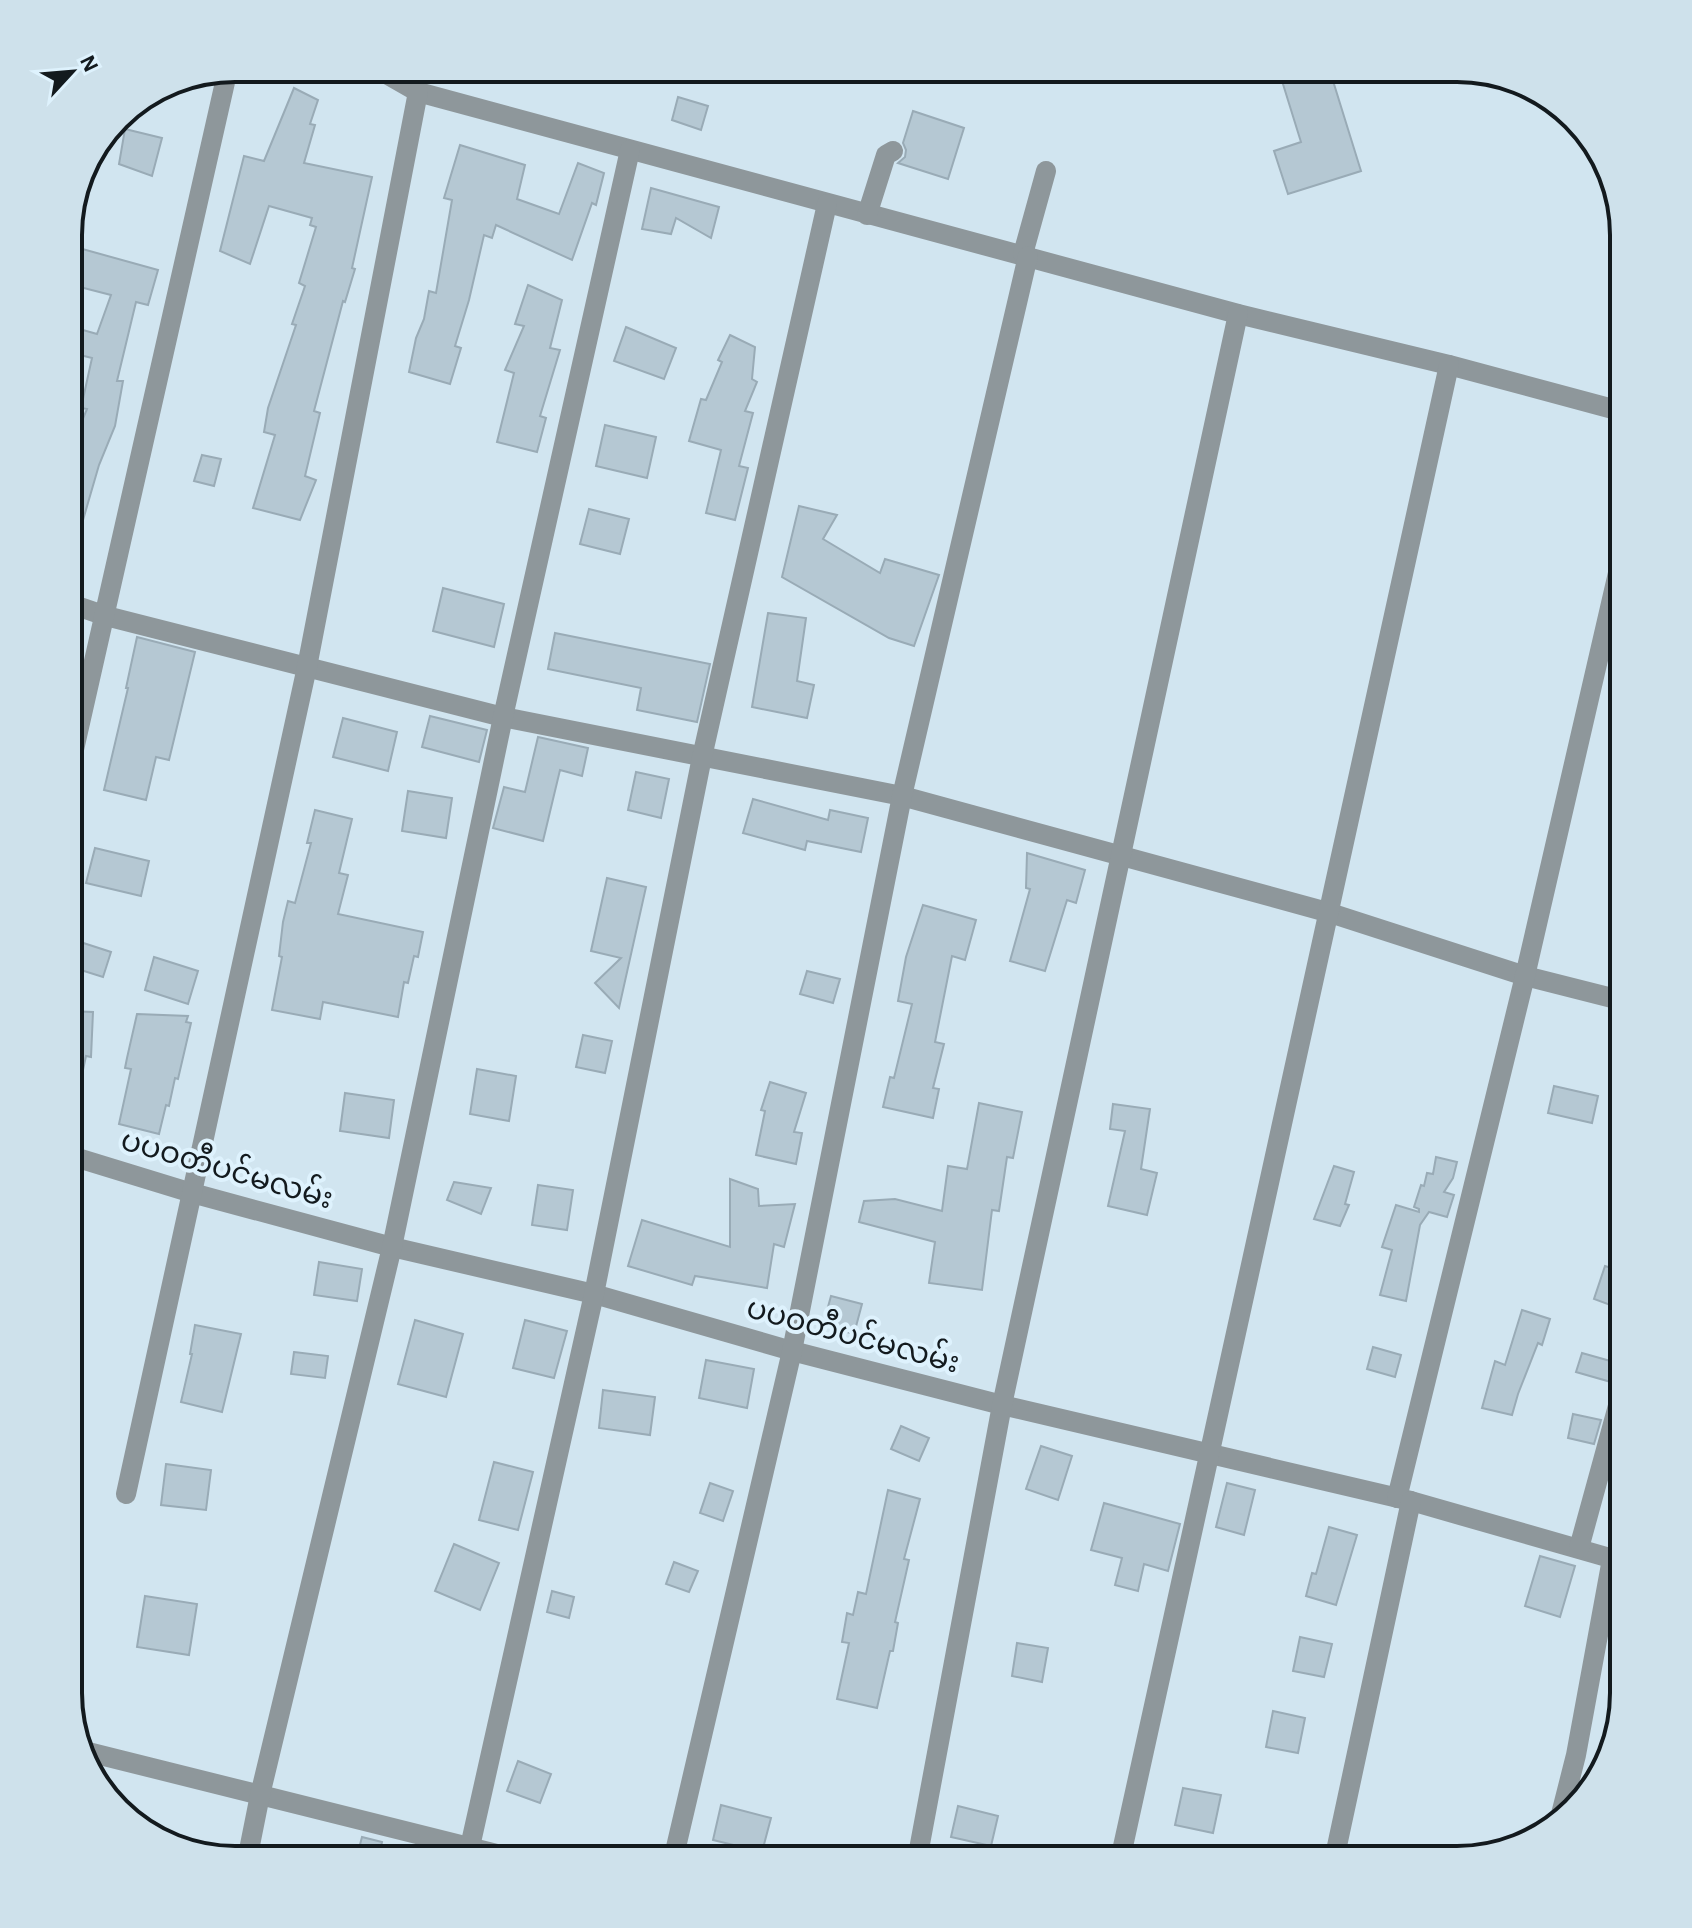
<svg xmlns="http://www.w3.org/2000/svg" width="1692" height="1928" font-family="'Alegreya Sans','Noto Sans Myanmar',sans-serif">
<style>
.building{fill:#b5c8d3;stroke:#99abb6;stroke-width:2}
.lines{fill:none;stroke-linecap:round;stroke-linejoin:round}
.minor{stroke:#8e979b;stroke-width:20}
.labels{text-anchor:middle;stroke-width:8;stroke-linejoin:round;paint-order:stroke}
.street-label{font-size:30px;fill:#131a1e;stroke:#def2fd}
.rim{fill:none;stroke:#131a1e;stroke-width:4}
</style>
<rect width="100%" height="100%" fill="#d1e5f0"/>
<g class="building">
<polygon points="1278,68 1329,68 1361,171 1288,194 1274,151 1301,142"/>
<polygon points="294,88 318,100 310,124 315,125 304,163 372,177 352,268 355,269 345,302 343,301 314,411 320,413 305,476 316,480 300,520 253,508 275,435 264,432 268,408 296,325 292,324 305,286 299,283 316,227 310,225 312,218 269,206 250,264 220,251 244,156 264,161"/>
<polygon points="678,97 708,106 701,130 672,120"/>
<polygon points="913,111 964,128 948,179 898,163 905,157 906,150 903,143"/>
<polygon points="125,129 162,138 152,176 119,164"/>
<polygon points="460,145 525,165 517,199 559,214 578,163 604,173 596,205 592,203 572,260 496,225 492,238 484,235 469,300 455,346 461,348 450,384 409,372 416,338 424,319 429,291 436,293 452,200 444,198"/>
<polygon points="651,188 719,207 711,238 676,218 671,234 642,229"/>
<polygon points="68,245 158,270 148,305 136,302 117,381 123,381 115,426 99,465 74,551 68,550 68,476 77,455 69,452 87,409 81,408 92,358 72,353 76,328 97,334 111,295 68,284"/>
<polygon points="528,285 562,300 550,348 560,350 540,416 546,418 537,452 497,442 514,373 505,370 524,326 515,324"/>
<polygon points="626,327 676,348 664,379 614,361"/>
<polygon points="730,335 755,347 752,379 757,382 745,411 753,413 739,466 748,468 735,520 706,513 721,450 689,441 701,399 706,400 722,362 718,360"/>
<polygon points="605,425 656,437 647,478 596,466"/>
<polygon points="202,455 221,459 214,486 194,481"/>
<polygon points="799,506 837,515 823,539 880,573 885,559 939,575 914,646 889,638 782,577"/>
<polygon points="589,509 629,519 620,554 580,544"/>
<polygon points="443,588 504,604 494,647 433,631"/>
<polygon points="768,613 806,618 797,681 814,685 807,718 752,707"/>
<polygon points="555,633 710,664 697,722 637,710 641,688 548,669"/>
<polygon points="137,637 195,652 169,760 156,757 146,800 104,790 128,688 126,688"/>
<polygon points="430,716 487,730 479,762 422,747"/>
<polygon points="343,718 397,732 388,771 333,757"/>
<polygon points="538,737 588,748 582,776 560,770 543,841 493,828 504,787 525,792"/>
<polygon points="636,772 669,779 661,818 628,810"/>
<polygon points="408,791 452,798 446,838 402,831"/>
<polygon points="753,799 828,820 830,810 868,818 861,852 807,841 805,850 743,833"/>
<polygon points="315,810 352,819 339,873 348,875 338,914 423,932 418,957 414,956 408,983 404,982 398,1017 323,1002 320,1019 272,1010 282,957 279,956 283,922 288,901 295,903 311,843 307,843"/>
<polygon points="95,848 149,861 141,896 86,883"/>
<polygon points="1027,853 1085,870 1076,903 1067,900 1045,971 1010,961 1030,889 1026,888"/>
<polygon points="607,878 646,887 619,1008 595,983 621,958 591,951"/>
<polygon points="923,905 976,920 965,960 952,956 935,1042 944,1044 933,1088 939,1089 933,1118 883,1107 890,1077 894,1078 912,1004 898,1001 906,957"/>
<polygon points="68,938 111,952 103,977 68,966"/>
<polygon points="154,957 198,971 188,1004 145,990"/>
<polygon points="807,971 840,979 833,1003 800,994"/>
<polygon points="68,1011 93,1012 91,1057 86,1056 77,1098 68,1097"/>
<polygon points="137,1014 188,1016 186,1022 191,1023 178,1079 175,1078 169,1106 166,1105 159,1134 119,1124 131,1069 125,1068 127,1058"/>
<polygon points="583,1035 612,1041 605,1073 576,1067"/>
<polygon points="477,1069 516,1076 509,1121 470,1114"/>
<polygon points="770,1082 806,1093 794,1132 802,1133 796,1164 756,1155 765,1111 761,1110"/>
<polygon points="1554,1086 1598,1096 1592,1123 1548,1113"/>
<polygon points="345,1093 394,1100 389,1138 340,1131"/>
<polygon points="979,1103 1022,1112 1013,1158 1007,1157 999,1211 992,1210 982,1290 929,1283 935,1242 859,1222 864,1201 895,1199 942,1211 948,1166 967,1169"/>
<polygon points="1113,1104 1150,1109 1141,1169 1157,1173 1147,1215 1108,1206 1125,1131 1110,1129"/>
<polygon points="1436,1157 1457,1162 1453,1178 1444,1192 1454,1195 1447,1217 1429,1212 1420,1225 1406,1301 1380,1295 1392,1250 1382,1247 1396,1205 1419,1212 1419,1209 1414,1207 1421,1185 1424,1186 1427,1173 1433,1174"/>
<polygon points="1334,1166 1354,1172 1345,1204 1349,1205 1340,1226 1314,1219"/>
<polygon points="730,1179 758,1189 759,1206 795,1204 784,1247 774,1244 767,1288 695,1276 692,1285 628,1266 642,1220 730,1247"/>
<polygon points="454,1182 491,1188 481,1214 447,1200"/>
<polygon points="538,1185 573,1190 567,1230 532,1225"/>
<polygon points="319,1262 362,1269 357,1301 314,1295"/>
<polygon points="1605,1266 1624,1272 1624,1310 1594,1299"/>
<polygon points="831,1296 862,1304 854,1334 823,1325"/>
<polygon points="1522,1310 1550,1319 1542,1345 1538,1343 1518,1394 1512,1415 1482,1408 1495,1361 1505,1365"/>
<polygon points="415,1320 463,1334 446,1397 398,1384"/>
<polygon points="525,1320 567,1331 554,1378 513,1368"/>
<polygon points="195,1325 241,1334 222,1412 181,1402 192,1354 190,1354"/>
<polygon points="1373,1347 1401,1355 1395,1377 1367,1369"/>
<polygon points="294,1352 328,1356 325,1378 291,1374"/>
<polygon points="1582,1353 1621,1364 1618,1373 1611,1382 1576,1372"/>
<polygon points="706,1360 754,1369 747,1408 699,1398"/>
<polygon points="603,1390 655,1397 650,1435 599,1428"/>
<polygon points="1573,1414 1601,1420 1594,1444 1568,1438"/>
<polygon points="901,1426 929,1438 919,1461 891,1449"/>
<polygon points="1041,1446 1072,1456 1058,1500 1026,1489"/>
<polygon points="494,1462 533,1472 518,1530 479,1520"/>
<polygon points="166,1464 211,1470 206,1510 161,1505"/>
<polygon points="710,1483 733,1491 723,1521 700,1513"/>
<polygon points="1227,1483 1255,1490 1244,1535 1216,1527"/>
<polygon points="888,1490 920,1499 904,1559 909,1560 895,1622 898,1623 893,1651 890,1651 877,1708 837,1699 849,1643 842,1642 847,1613 853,1615 858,1592 866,1594"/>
<polygon points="1104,1503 1180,1524 1168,1571 1144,1564 1138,1591 1115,1585 1122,1558 1091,1550"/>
<polygon points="1329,1527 1357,1535 1336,1605 1306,1596 1312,1573 1316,1574"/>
<polygon points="454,1544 499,1563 480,1610 435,1591"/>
<polygon points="1540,1556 1575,1566 1560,1617 1525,1606"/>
<polygon points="674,1562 698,1571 689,1592 666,1584"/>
<polygon points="552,1591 574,1597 569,1618 547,1612"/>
<polygon points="145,1596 197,1604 189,1655 137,1647"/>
<polygon points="1300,1637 1332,1644 1324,1677 1293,1671"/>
<polygon points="1017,1643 1048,1648 1042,1682 1012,1676"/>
<polygon points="1273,1711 1305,1718 1298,1753 1266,1747"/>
<polygon points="518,1761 551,1774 540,1803 507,1791"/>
<polygon points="1183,1788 1221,1795 1213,1833 1175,1825"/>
<polygon points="721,1805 771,1818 762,1852 713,1840"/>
<polygon points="958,1806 998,1816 991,1846 951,1837"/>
<polygon points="362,1837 382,1842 378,1860 356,1860"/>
</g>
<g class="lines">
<g class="minor">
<polyline points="376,68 418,92 1238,314 1449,365 1624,412"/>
<polyline points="867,215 886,155 893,151"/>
<polyline points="1023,254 1046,171"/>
<polyline points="68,603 106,616 503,717 902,796 1327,912 1525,976 1624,1001"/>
<polyline points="68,776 228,69"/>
<polyline points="68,1155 192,1193 392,1247 594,1294 792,1351 1002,1405 1411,1501 1624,1562"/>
<polyline points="126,1494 307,667 418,92"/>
<polyline points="1397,1498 1525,976 1624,547"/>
<polyline points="1579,1548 1624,1384"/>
<polyline points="88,1752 521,1860"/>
<polyline points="1558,1826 1576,1755 1612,1559"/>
<polyline points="247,1860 260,1795 392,1247 503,717 630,150"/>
<polyline points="467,1860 594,1294 702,757 827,204"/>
<polyline points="673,1860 792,1351 902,796 1028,256"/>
<polyline points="917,1860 1002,1405 1238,314"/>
<polyline points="1120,1860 1449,365"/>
<polyline points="1334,1860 1411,1501"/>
</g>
</g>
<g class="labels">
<g class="street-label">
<text transform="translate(227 1169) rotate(16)" y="10">ပပဝတီပင်မလမ်း</text>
<text transform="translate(853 1335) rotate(15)" y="10">ပပဝတီပင်မလမ်း</text>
</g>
</g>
<path d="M0 0H1692V1928H0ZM235 82H1457A153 153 0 0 1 1610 235V1693A153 153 0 0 1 1457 1846H235A153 153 0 0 1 82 1693V235A153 153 0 0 1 235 82Z" fill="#cee1eb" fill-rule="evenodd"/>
<path class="rim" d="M235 82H1457A153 153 0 0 1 1610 235V1693A153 153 0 0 1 1457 1846H235A153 153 0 0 1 82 1693V235A153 153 0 0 1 235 82Z"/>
<g transform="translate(72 72) rotate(64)" stroke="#def2fd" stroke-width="6" paint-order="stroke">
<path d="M0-6L14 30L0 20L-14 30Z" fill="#131a1e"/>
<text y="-12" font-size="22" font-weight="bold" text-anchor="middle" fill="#131a1e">N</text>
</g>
</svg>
